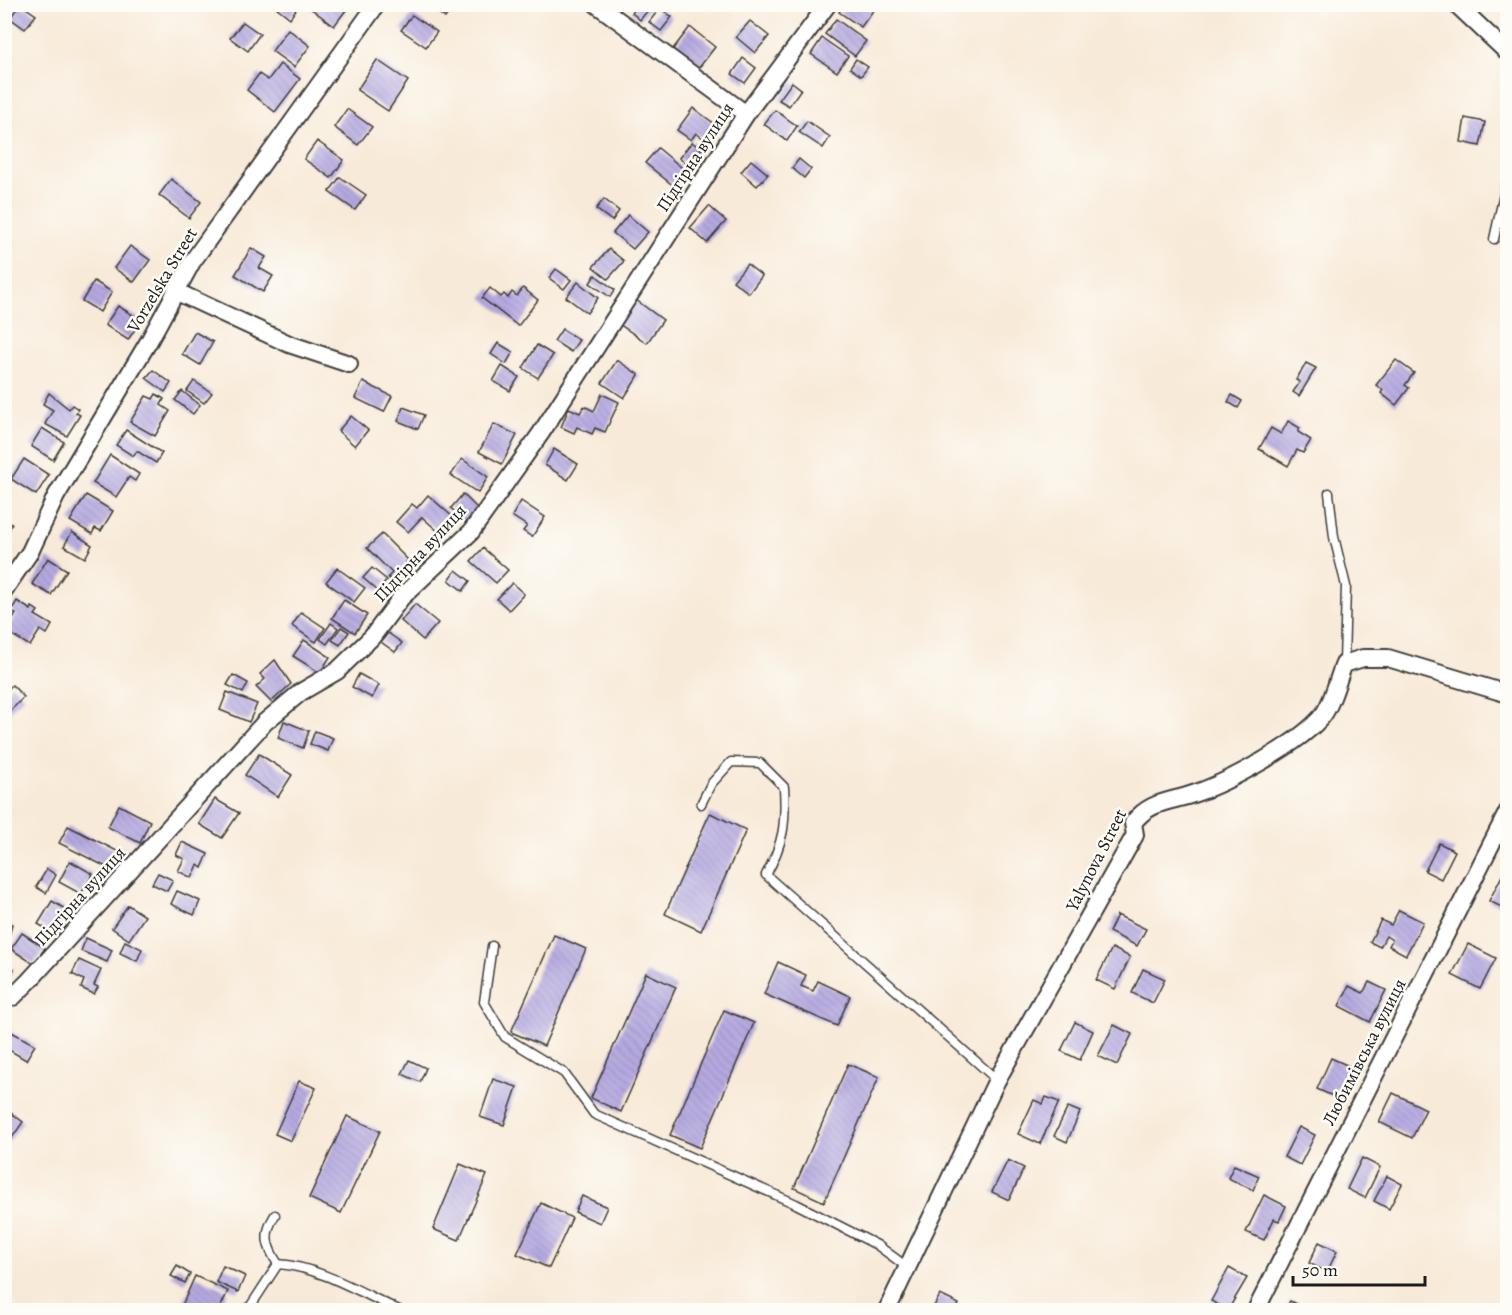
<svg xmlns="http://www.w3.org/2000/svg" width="1512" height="1315" font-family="Alegreya,serif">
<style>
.building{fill:url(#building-back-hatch)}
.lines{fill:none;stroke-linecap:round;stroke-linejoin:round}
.lane-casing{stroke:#3d3b38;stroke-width:11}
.street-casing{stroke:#3d3b38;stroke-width:20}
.lane{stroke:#fff;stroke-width:8}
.street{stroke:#fff;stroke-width:16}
.labels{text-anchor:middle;stroke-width:5;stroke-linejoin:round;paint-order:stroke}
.street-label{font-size:18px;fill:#1c1c1c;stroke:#fdfcf7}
</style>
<defs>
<pattern id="building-back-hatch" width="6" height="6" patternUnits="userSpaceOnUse" patternTransform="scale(1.5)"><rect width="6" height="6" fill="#b5a9e1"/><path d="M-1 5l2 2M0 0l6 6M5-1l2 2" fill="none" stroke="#9b91c0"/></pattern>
</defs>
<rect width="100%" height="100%" fill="#fdfcf7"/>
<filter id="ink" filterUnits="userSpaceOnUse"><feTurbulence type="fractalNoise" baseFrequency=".0167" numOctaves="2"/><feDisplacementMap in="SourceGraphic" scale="12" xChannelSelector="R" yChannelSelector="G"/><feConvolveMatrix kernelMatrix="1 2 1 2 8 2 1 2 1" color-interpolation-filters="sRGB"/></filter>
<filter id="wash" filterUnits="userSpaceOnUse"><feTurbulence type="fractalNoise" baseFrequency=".008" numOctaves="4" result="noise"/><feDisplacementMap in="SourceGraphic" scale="24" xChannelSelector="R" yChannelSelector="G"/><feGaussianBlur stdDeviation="1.35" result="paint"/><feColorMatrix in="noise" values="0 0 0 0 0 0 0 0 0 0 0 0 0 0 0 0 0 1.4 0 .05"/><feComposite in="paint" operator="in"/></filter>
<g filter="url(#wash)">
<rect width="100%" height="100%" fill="#f8ead8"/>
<g id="blocks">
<g class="building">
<polygon points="20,4 36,15 25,29 10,18"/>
<polygon points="279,4 300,4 290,18 276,7"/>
<polygon points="305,4 339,4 346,10 334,26"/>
<polygon points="427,4 455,4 445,18"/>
<polygon points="639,4 653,4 640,20 632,13"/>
<polygon points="845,4 870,4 875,8 861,27 839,12"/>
<polygon points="660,8 672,17 661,31 649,22"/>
<polygon points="412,15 437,32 426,47 401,30"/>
<polygon points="836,19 866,41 855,56 825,34"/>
<polygon points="750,21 769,36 755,53 736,37"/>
<polygon points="243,22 260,34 248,51 230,38"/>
<polygon points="690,27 715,47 698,69 673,49"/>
<polygon points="288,29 310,46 294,67 272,51"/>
<polygon points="822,38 848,56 837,72 811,54"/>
<polygon points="743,58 756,68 745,83 732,74"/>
<polygon points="856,59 868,67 861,76 850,68"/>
<polygon points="377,60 408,81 388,111 357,90"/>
<polygon points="280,64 300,79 275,112 247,90 259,74 268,80"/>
<polygon points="792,82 801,89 789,106 779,100"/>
<polygon points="693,108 719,127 708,142 696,133 691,140 677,130"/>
<polygon points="347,109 372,127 358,145 334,127"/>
<polygon points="775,110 797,126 787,141 764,124"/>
<polygon points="1465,118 1485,122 1480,146 1461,142"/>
<polygon points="807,121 830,137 823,148 799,132"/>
<polygon points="317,141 344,160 331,178 304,159"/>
<polygon points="692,142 702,150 688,165 679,158"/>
<polygon points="658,148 687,172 675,187 645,163"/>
<polygon points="799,159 811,169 804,178 792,168"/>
<polygon points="751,160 768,174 757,186 741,172"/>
<polygon points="340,177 366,195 355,210 329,192"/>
<polygon points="171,179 201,202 189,218 159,195"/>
<polygon points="604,199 619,211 612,221 596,209"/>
<polygon points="709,206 726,221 707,243 690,228"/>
<polygon points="628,215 648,232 633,249 613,233"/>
<polygon points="130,246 150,260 134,282 114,268"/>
<polygon points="251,248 266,257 259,268 273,276 263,292 235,275"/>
<polygon points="609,249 624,261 608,279 593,267"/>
<polygon points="747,264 762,276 749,293 733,281"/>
<polygon points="556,269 571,280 564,289 549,278"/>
<polygon points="595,275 615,290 610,297 590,283"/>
<polygon points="94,281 112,292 100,312 82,301"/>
<polygon points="578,282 598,298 587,313 566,297"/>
<polygon points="490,288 501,297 504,294 508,298 512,292 517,296 523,288 538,300 518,326 482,298"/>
<polygon points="636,300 663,320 647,343 619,324"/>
<polygon points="118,306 141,320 128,340 105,325"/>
<polygon points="562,329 579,340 571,352 554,341"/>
<polygon points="195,332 213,342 200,365 182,354"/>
<polygon points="498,343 513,352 506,364 491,354"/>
<polygon points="537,345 553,355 538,378 523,368"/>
<polygon points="617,360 639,375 624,398 602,383"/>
<polygon points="1396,360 1414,373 1405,385 1409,388 1396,405 1381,393 1383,390 1376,385"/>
<polygon points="1306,363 1316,368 1299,396 1293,392 1300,382 1296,380"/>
<polygon points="502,366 519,377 510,391 493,381"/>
<polygon points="153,370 171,383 165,392 146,378"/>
<polygon points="194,381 212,393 204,403 187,391"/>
<polygon points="363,382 392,396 384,412 355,398"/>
<polygon points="182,391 200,405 193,414 175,400"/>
<polygon points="49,393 69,409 72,405 78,409 76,413 80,415 67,436 45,424 53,410 43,404"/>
<polygon points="156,394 164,399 161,405 170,411 155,436 130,422 146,396 153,399"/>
<polygon points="602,394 619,402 605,432 595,428 592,434 577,427 574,433 561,427 569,408 580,413 584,406 594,411"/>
<polygon points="1232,395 1242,401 1238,408 1228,402"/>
<polygon points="403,407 424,415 418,429 398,421"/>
<polygon points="351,416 368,430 355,446 338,431"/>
<polygon points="1288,421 1300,428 1298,432 1311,440 1303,453 1297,450 1288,466 1259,449 1271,428 1281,434"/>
<polygon points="494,424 517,435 502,464 479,452"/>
<polygon points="42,428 64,442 53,460 31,446"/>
<polygon points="126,430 162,453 156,463 137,451 133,456 116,445"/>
<polygon points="554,449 578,464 568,480 545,465"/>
<polygon points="110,455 139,474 135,481 129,477 116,497 93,483"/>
<polygon points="24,459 49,475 36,495 11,479"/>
<polygon points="462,459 488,477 478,493 451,475"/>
<polygon points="463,494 478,509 465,523 451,508"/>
<polygon points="86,495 113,511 101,531 95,528 92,534 70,521"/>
<polygon points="428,495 454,518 440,533 422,517 408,532 396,522 412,504 417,508"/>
<polygon points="521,501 545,517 532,537 523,531 527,526 512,516"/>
<polygon points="4,520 12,524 4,537"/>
<polygon points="72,532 92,545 85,558 64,546"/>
<polygon points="382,534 408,560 406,562 412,569 396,585 388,577 392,573 367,548"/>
<polygon points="483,548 508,570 496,583 471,561"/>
<polygon points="48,558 67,570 51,595 32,584"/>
<polygon points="337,568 365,588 354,602 326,582"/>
<polygon points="372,568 387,580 378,591 363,578"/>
<polygon points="456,570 470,581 463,591 449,580"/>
<polygon points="512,583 524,594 509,610 497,599"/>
<polygon points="344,600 367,615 355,633 332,618"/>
<polygon points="17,601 31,610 32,607 38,611 35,615 52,625 47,634 40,630 30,646 6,631 16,614 11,611"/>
<polygon points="415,604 438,623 423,640 401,621"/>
<polygon points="301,612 325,628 316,642 292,626"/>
<polygon points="331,623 338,628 327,644 320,639"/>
<polygon points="341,627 349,632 340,645 332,640"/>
<polygon points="388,633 402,643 395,652 381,642"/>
<polygon points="304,640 330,657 320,673 293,656"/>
<polygon points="275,660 291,684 271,702 256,687 265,679 260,674"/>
<polygon points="359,674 379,685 372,698 352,687"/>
<polygon points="233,675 248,683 243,693 227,685"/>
<polygon points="12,685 24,697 4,717 4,693"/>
<polygon points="227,692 257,704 249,722 220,710"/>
<polygon points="284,721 309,731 303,748 278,738"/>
<polygon points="315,731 333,738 328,751 310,744"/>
<polygon points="259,754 292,775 278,797 245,775"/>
<polygon points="215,799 239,813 222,838 199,824"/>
<polygon points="119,805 150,821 140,843 108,827"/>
<polygon points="710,813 746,830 701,931 665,914"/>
<polygon points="68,826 119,852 110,869 59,843"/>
<polygon points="182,842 208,854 202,868 198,865 192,878 178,871 184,859 176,855"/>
<polygon points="1439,843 1455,851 1441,879 1425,871"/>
<polygon points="70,861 93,874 81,894 59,882"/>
<polygon points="47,869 56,875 46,893 36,887"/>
<polygon points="1505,870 1508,871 1508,910 1489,901"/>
<polygon points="158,873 173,880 167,891 152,884"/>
<polygon points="177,891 200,901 194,915 171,904"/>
<polygon points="52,901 72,913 58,936 38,924"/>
<polygon points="128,905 145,916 129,940 112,928"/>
<polygon points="1399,910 1423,922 1406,955 1389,946 1392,940 1386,936 1380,947 1370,942 1381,920 1391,925"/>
<polygon points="1117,915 1146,929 1137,946 1109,932"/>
<polygon points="4,922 12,924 9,937 4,936"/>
<polygon points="22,933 45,948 34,964 11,949"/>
<polygon points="554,935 586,949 544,1046 511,1032"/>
<polygon points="86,938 112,950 107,962 81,951"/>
<polygon points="125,941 142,949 137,961 120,953"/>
<polygon points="1468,944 1496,958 1480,989 1452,975"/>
<polygon points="1112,948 1130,957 1115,989 1096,980"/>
<polygon points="79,960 101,970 94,985 98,987 94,994 81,988 84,980 72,974"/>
<polygon points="778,962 806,975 801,986 813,991 818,981 850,996 837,1026 764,994"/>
<polygon points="4,963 14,969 4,984"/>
<polygon points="1143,969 1165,979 1153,1003 1132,993"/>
<polygon points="646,973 676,987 621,1112 591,1098"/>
<polygon points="1369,982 1386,990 1370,1022 1339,1006 1349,986 1363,993"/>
<polygon points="724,1010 754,1023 700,1148 670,1135"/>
<polygon points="1075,1022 1093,1031 1080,1060 1061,1051"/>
<polygon points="1114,1025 1132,1034 1117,1065 1098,1056"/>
<polygon points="10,1031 35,1045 26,1060 4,1047"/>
<polygon points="1331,1058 1351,1067 1337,1098 1317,1089"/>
<polygon points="409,1060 426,1068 420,1082 402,1074"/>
<polygon points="848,1064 879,1077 824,1202 794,1188"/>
<polygon points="493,1079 517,1087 504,1125 480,1117"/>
<polygon points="299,1081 316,1088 291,1141 275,1134"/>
<polygon points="1393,1093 1426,1109 1412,1138 1379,1122"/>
<polygon points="1046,1097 1059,1102 1040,1144 1018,1134 1034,1100 1043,1104"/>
<polygon points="1068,1107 1080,1112 1067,1142 1054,1136"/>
<polygon points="10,1112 23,1122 9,1142 4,1139 4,1119"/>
<polygon points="347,1116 380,1131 341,1213 309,1198"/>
<polygon points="1299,1127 1315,1135 1300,1165 1284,1157"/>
<polygon points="1362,1158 1380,1167 1365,1198 1347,1189"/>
<polygon points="1008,1160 1024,1168 1009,1200 992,1192"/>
<polygon points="460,1164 487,1175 459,1240 433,1229"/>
<polygon points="1234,1165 1259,1176 1253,1190 1228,1178"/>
<polygon points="1387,1176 1402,1184 1389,1209 1374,1201"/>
<polygon points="1264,1195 1286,1206 1279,1221 1274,1219 1264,1240 1246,1232"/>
<polygon points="582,1196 607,1207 600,1223 575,1212"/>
<polygon points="541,1203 572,1218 549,1268 517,1254"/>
<polygon points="1319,1242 1337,1251 1327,1272 1309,1263"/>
<polygon points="177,1266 190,1274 185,1283 171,1276"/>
<polygon points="223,1266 245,1276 238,1292 216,1282"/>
<polygon points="1229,1268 1247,1278 1228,1310 1211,1301"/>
<polygon points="195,1276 228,1291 219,1310 180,1310"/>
<polygon points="940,1295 959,1304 956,1310 932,1310"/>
<polygon points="1290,1301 1308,1310 1285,1310"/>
</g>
</g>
</g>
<g filter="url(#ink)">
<use href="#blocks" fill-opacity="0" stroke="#3d3b38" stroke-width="1.5"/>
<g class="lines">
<defs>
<g id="lane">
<polyline points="1494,239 1508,176"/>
<polyline points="1329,493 1334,537 1346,586 1344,664"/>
<path d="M701,804L711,784L731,762L760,763L784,787C786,823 784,842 766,875L997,1080"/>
<polyline points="492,946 484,1002 505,1037 564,1073 594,1114 796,1204 877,1245 907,1267"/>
<path d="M275,1215C263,1234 266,1246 278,1264"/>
<path d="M248,1310L278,1264C320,1267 361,1293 399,1310"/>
</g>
<g id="street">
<polyline points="596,4 746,114"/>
<polyline points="1456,4 1508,53"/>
<polyline points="175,291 289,344 349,364"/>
<polyline points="4,590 30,552 56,496 149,341 192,262 377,4"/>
<polyline points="4,994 13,997 29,981 265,722 301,692 337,671 372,637 401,598 471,532 541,433 746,114 828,4"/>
<path d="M887,1310L997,1080L1135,835L1133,823C1149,801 1170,802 1193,794C1227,783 1301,743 1323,715C1333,702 1337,680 1344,664L1363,658H1388L1508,694"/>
<polyline points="1256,1310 1508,811"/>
</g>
</defs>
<use href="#lane" class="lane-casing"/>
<use href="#street" class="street-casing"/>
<use href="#lane" class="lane"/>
<use href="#street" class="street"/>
</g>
</g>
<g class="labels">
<g class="street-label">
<text transform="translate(695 157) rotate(-57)" y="6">Підгірна вулиця</text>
<text transform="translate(162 280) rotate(-59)" y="6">Vorzelska Street</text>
<text transform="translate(420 553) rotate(-47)" y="6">Підгірна вулиця</text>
<text transform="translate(1096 860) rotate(-63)" y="6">Yalynova Street</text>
<text transform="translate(80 896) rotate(-48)" y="6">Підгірна вулиця</text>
<text transform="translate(1364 1052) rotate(-63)" y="6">Любимівська вулиця</text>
</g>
</g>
<rect width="1512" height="1315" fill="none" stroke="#fdfcf7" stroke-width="24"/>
<path d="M1293 1276v9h132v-9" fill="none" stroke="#1c1c1c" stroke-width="3"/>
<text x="1302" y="1276" font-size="18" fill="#1c1c1c" stroke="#fdfcf7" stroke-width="4.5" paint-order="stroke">50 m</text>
</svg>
